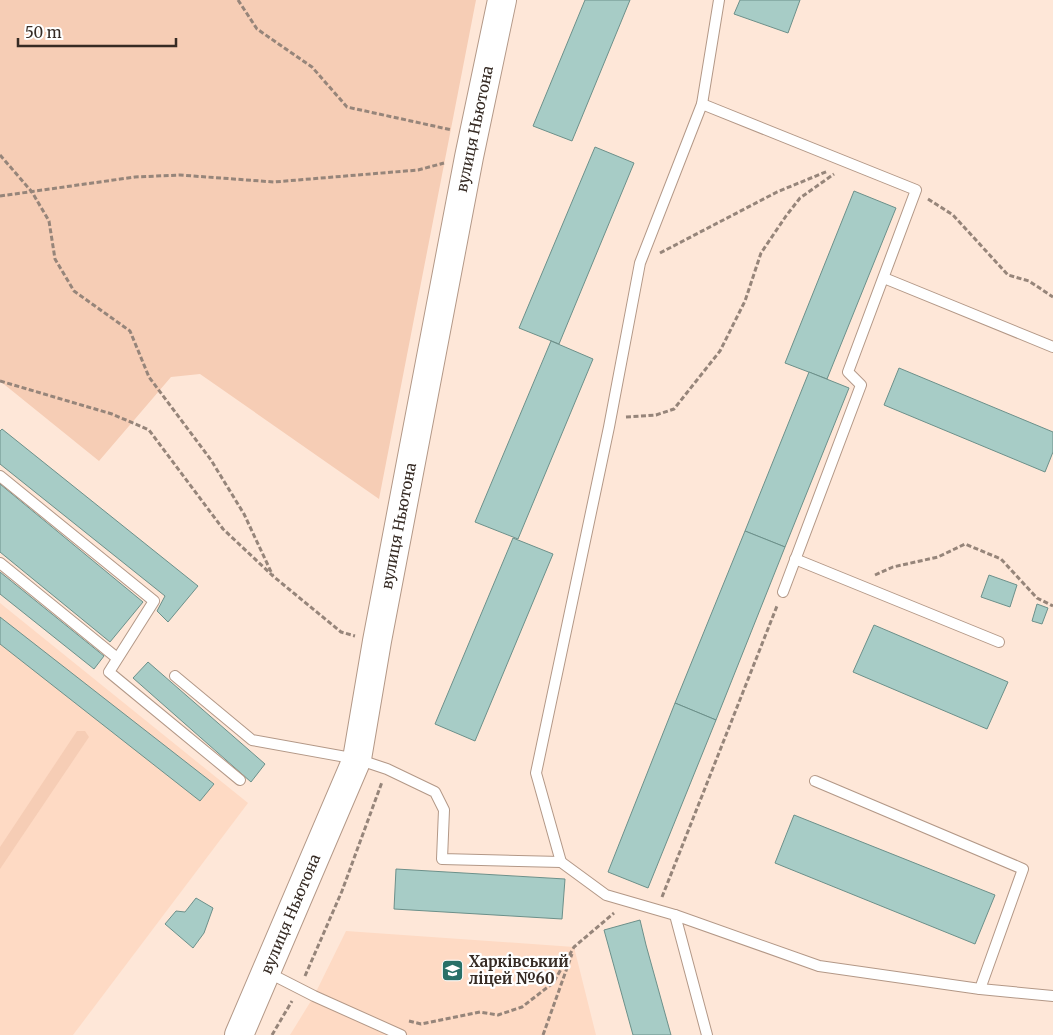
<svg xmlns="http://www.w3.org/2000/svg" width="1053" height="1035" font-family="Merriweather,serif">
<style>
.built{fill:#fedac4}
.green{fill:#f6cdb5}
.building{fill:#a7ccc6;stroke:#6c908a}
.lines{fill:none;stroke-linecap:round;stroke-linejoin:round}
.lane-casing{stroke:#b39887;stroke-width:12}
.secondary-casing{stroke:#b39887;stroke-width:30}
.path{stroke:#96857a;stroke-width:3;stroke-dasharray:5 2.5;stroke-linecap:butt}
.lane{stroke:#fff;stroke-width:10}
.secondary{stroke:#fff;stroke-width:28}
.labels{text-anchor:middle;stroke-width:4.5;stroke-linejoin:round;paint-order:stroke}
.street-label{font-size:15px;fill:#362b24;stroke:#fff}
.poi-label{font-size:15px;font-weight:bold;fill:#362b24;stroke:#fff;text-anchor:start}
</style>
<rect width="100%" height="100%" fill="#fee7d8"/>
<g class="built">
<polygon points="0,603 248,803 73,1035 0,1035"/>
<polygon points="346,931 574,947 596,1035 290,1035 314,996"/>
</g>
<g class="green">
<polygon points="0,0 476,0 379,499 200,374 171,377 99,461 0,381"/>
<polygon points="77,731 85,731 89,737 0,869 0,847"/>
</g>
<g class="building">
<polygon points="585,0 630,0 572,141 533,126"/>
<polygon points="740,0 800,0 788,33 734,14"/>
<polygon points="595,147 634,163 559,344 519,328"/>
<polygon points="854,191 896,208 827,379 785,363"/>
<polygon points="551,341 593,359 518,539 475,522"/>
<polygon points="899,368 1053,432 1053,452 1045,472 884,405"/>
<polygon points="809,372 849,388 785,547 745,531"/>
<polygon points="2,429 198,586 168,622 157,611 165,596 0,464 0,431"/>
<polygon points="0,484 143,602 110,642 0,552"/>
<polygon points="745,531 785,547 716,720 675,703"/>
<polygon points="513,538 553,554 475,741 435,724"/>
<polygon points="0,572 104,656 94,669 0,594"/>
<polygon points="989,575 1017,585 1010,607 981,597"/>
<polygon points="1037,604 1048,608 1042,624 1032,621"/>
<polygon points="0,617 214,784 200,801 0,644"/>
<polygon points="874,625 1008,682 987,729 853,672"/>
<polygon points="148,662 265,764 251,782 133,678"/>
<polygon points="675,703 716,720 648,888 608,872"/>
<polygon points="794,815 995,895 975,944 775,863"/>
<polygon points="396,869 565,879 562,919 394,909"/>
<polygon points="196,898 213,908 204,933 193,948 165,924 176,911 185,912"/>
<polygon points="640,920 646,945 671,1035 633,1035 604,930"/>
</g>
<g class="lines">
<defs>
<g id="lane">
<polyline points="702,104 916,190 848,372 861,385 783,592"/>
<polyline points="884,278 1053,347"/>
<polyline points="0,476 154,601 109,672 240,780"/>
<polyline points="795,559 999,642"/>
<polyline points="0,563 117,658"/>
<polyline points="175,676 252,740 357,759 387,769 435,792 444,810 442,859 561,862 606,895 675,915 707,1035"/>
<polyline points="561,862 536,773 609,427 640,263 702,104 719,0"/>
<polyline points="675,915 819,966 980,989 1023,869 815,781"/>
<polyline points="267,972 314,996 401,1035"/>
<polyline points="980,989 1053,996"/>
</g>
<polyline id="secondary" points="239,1035 357,759 377,641 469,157 502,0"/>
</defs>
<use href="#lane" class="lane-casing"/>
<use href="#secondary" class="secondary-casing"/>
<g class="path">
<polyline points="238,0 257,29 312,67 347,107 452,130"/>
<polyline points="0,155 32,192 49,221 55,259 74,291 130,331 149,377 211,460 244,514 273,576"/>
<polyline points="0,196 135,177 180,175 274,182 418,170 444,163"/>
<polyline points="928,199 953,215 1008,275 1029,281 1053,297"/>
<polyline points="660,253 777,192 828,171"/>
<polyline points="0,381 112,414 149,430 223,529 273,576 341,632 355,636"/>
<polyline points="626,417 656,415 674,409 720,351 745,301 761,253 786,216 800,198 834,174"/>
<polyline points="875,575 893,567 938,557 965,544 1001,559 1037,598 1053,606"/>
<polyline points="662,897 777,606"/>
<polyline points="305,976 342,891 382,782"/>
<polyline points="409,1021 421,1024 480,1012 498,1015 522,1007 553,983 574,947 614,913"/>
<polyline points="272,1035 292,1001"/>
<polyline points="543,1035 572,954"/>
</g>
<use href="#lane" class="lane"/>
<use href="#secondary" class="secondary"/>
</g>
<defs>
<symbol id="school-square" viewBox="-11 -11 22 22"><rect x="-9" y="-9" width="18" height="18" rx="4" fill="#287068" stroke="#fff"/><path d="M0-5L7-2L0 1L-7-2ZM-4 1L0 2.5L4 1V4Q0 6-4 4Z" fill="#fff"/></symbol>
</defs>
<g fill-rule="evenodd">
<use href="#school-square" x="440" y="958" width="25" height="25"/>
</g>
<g class="labels">
<g class="street-label">
<text transform="translate(475 129) rotate(-78)" y="5">вулиця Ньютона</text>
<text transform="translate(399 526) rotate(-79)" y="5">вулиця Ньютона</text>
<text transform="translate(291 914) rotate(-67)" y="5">вулиця Ньютона</text>
</g>
<g class="poi-label">
<text x="469" y="967">Харківський<tspan x="469" dy="17">ліцей №60</tspan></text>
</g>
</g>
<path d="M18 38v8h158v-8" fill="none" stroke="#362b24" stroke-width="2.5"/>
<text x="25" y="38" font-size="15" fill="#362b24" stroke="#ffffff" stroke-width="4" paint-order="stroke">50 m</text>
</svg>
